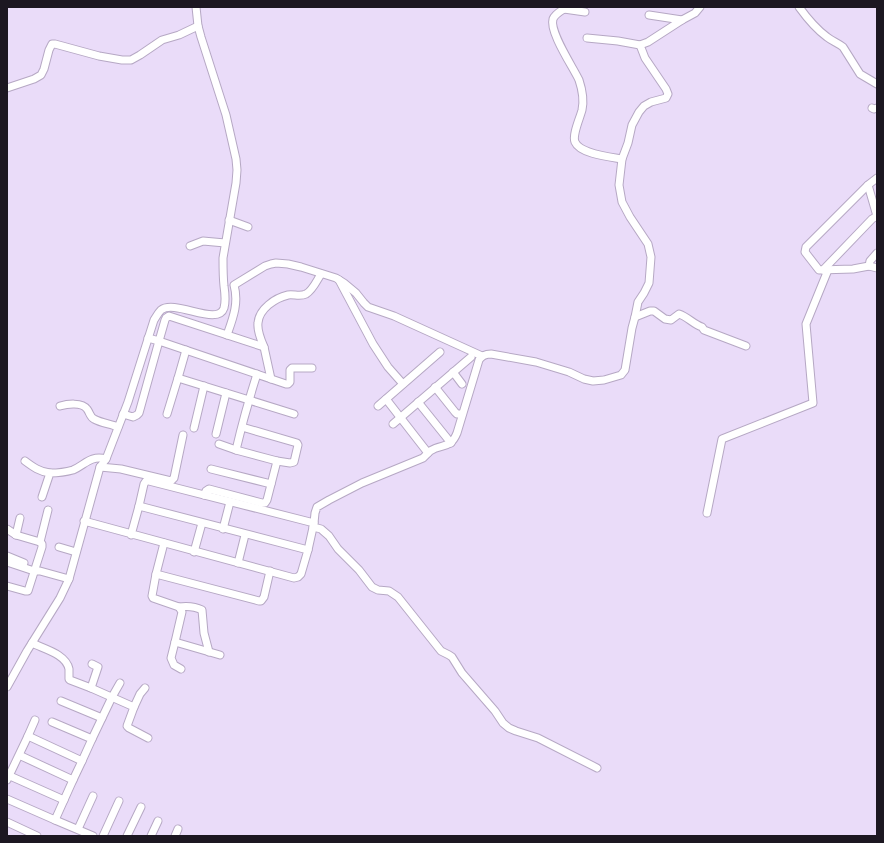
<svg xmlns="http://www.w3.org/2000/svg" width="884" height="843" font-family="Literata,serif">
<style>
.lines{fill:none;stroke-linecap:round;stroke-linejoin:round}
.minor-casing{stroke:#b6a8c4;stroke-width:9}
.minor{stroke:#fff;stroke-width:7}
</style>
<rect width="100%" height="100%" fill="#eadcf9"/>
<g class="lines">
<defs>
<g id="minor">
<path d="M564,7V9C561,11 555,14 553,19C549,32 573,67 579,80C582,89 584,101 582,110C580,118 572,135 575,142C580,154 610,157 622,159"/>
<path d="M799,7C807,18 816,29 827,37C832,41 838,43 843,47L860,74L877,84"/>
<polyline points="564,9 585,12"/>
<polyline points="649,15 682,20"/>
<polyline points="587,38 618,41 640,45"/>
<polyline points="7,88 34,79 41,75 44,69 49,50 52,44 55,44 99,56 122,60 131,60 140,55 162,40 179,35 198,26"/>
<polyline points="872,108 874,109 877,108"/>
<polyline points="877,178 868,185 806,247 805,252 819,270 853,269 869,266 877,268"/>
<polyline points="868,185 877,216"/>
<polyline points="229,220 248,227"/>
<polyline points="190,246 203,241 225,243"/>
<polyline points="869,266 870,261 877,253"/>
<polyline points="823,270 872,219 877,216"/>
<polyline points="339,280 373,344 388,367 403,384"/>
<polyline points="635,317 638,302 644,293 649,283 651,257 648,244 630,217 622,202 619,185 622,159 628,143 632,125 639,112 644,106 651,102 666,98 668,94 666,89 645,58 640,45 648,42 682,20 695,13 700,7"/>
<path d="M227,335C233,318 239,303 234,285L265,266L271,264L276,263L288,264L301,267L336,278L344,283L356,293L364,303L368,307L394,316L482,356"/>
<polyline points="148,338 159,341 165,320 166,318 169,316 264,347 271,379"/>
<path d="M264,347C261,340 257,331 258,323C259,309 275,298 288,295C294,294 300,297 306,294C313,290 317,280 321,274"/>
<polyline points="453,372 462,384"/>
<polyline points="178,378 294,414"/>
<polyline points="435,387 455,412 457,414 462,414"/>
<polyline points="386,399 428,453"/>
<polyline points="418,402 451,443"/>
<path d="M60,406C67,404 82,402 87,409C90,413 90,417 94,419C101,423 111,424 118,427"/>
<polyline points="378,406 440,352"/>
<polyline points="123,414 133,417 137,415 139,413 159,341 286,384 288,384 290,382 290,370 292,368 312,368"/>
<polyline points="167,414 178,378 186,350"/>
<polyline points="393,424 471,357"/>
<path d="M242,427L297,443L298,445L294,462L290,463L277,461L236,450C242,424 249,399 257,374"/>
<polyline points="194,428 204,386"/>
<polyline points="216,434 226,393"/>
<polyline points="219,444 236,450"/>
<path d="M25,461C33,467 40,472 50,473"/>
<polyline points="100,467 121,469 171,481 174,478 183,435"/>
<polyline points="211,469 271,484"/>
<polyline points="204,495 206,491 209,489 262,503 265,503 267,500 277,461"/>
<path d="M42,497L50,473C57,473 66,472 73,470C85,465 90,455 106,459"/>
<polyline points="139,506 144,484 146,481 149,481 314,523 308,550"/>
<polyline points="707,513 722,439 813,403 806,324 828,270"/>
<polyline points="84,521 294,578 298,577 301,574 308,550 139,506 131,535"/>
<path d="M314,523L315,513L317,507L329,500L362,483L423,458C425,456 428,453 430,451C442,443 450,450 457,433L479,360C482,355 486,354 491,354L536,362L569,372L584,379L593,381L604,380L621,375L625,370L632,328L635,317L650,311H654L665,319L671,320L679,314C688,317 693,324 702,327L704,330L746,346"/>
<polyline points="313,527 321,529 329,536 338,549 359,570 372,587 378,590 389,591 398,597 441,651 449,655 452,657 462,673 495,711 503,723 509,728 516,731 538,738 597,768"/>
<polyline points="7,529 16,535 40,542 48,510"/>
<polyline points="223,529 230,502"/>
<polyline points="16,535 20,518"/>
<polyline points="59,547 76,552"/>
<polyline points="194,552 202,523"/>
<polyline points="7,556 24,563"/>
<polyline points="7,562 34,571 40,571 69,579"/>
<polyline points="238,563 245,535"/>
<polyline points="156,574 164,543"/>
<polyline points="7,586 25,591 28,591 42,547 42,544 40,542"/>
<path d="M179,607C187,606 194,606 202,610L204,633L209,652"/>
<polyline points="175,642 171,658 174,665 181,669"/>
<path d="M32,643C44,649 66,654 69,669C69,672 69,676 69,679L70,680L91,688L134,707L127,726L129,728L148,738"/>
<polyline points="220,655 175,642 182,612 179,607 153,598 152,596 156,574 259,601 261,601 264,597 270,571"/>
<path d="M7,687L27,651L60,598L69,579L100,467L106,459L128,402L154,320C156,317 158,313 161,310C175,299 218,327 224,308C226,301 225,293 224,286C223,277 223,268 223,258L236,183L237,170L236,159L226,115L201,37L198,26L196,7"/>
<polyline points="91,688 98,667 92,664"/>
<polyline points="61,701 102,718"/>
<polyline points="134,707 140,694 145,688"/>
<polyline points="52,722 92,739 82,761"/>
<polyline points="28,736 35,720"/>
<polyline points="92,739 112,697 120,683"/>
<polyline points="10,776 64,800 73,780"/>
<polyline points="7,780 28,736 82,761 73,780 19,755"/>
<polyline points="7,799 55,820 64,800"/>
<polyline points="55,820 93,836"/>
<polyline points="7,822 37,836"/>
<polyline points="78,829 93,796"/>
<polyline points="103,836 119,801"/>
<polyline points="127,836 141,807"/>
<polyline points="151,836 158,821"/>
<polyline points="175,836 178,829"/>
</g>
</defs>
<use href="#minor" class="minor-casing"/>
<use href="#minor" class="minor"/>
</g>
<rect width="884" height="843" fill="none" stroke="#1c1721" stroke-width="16"/>
</svg>
